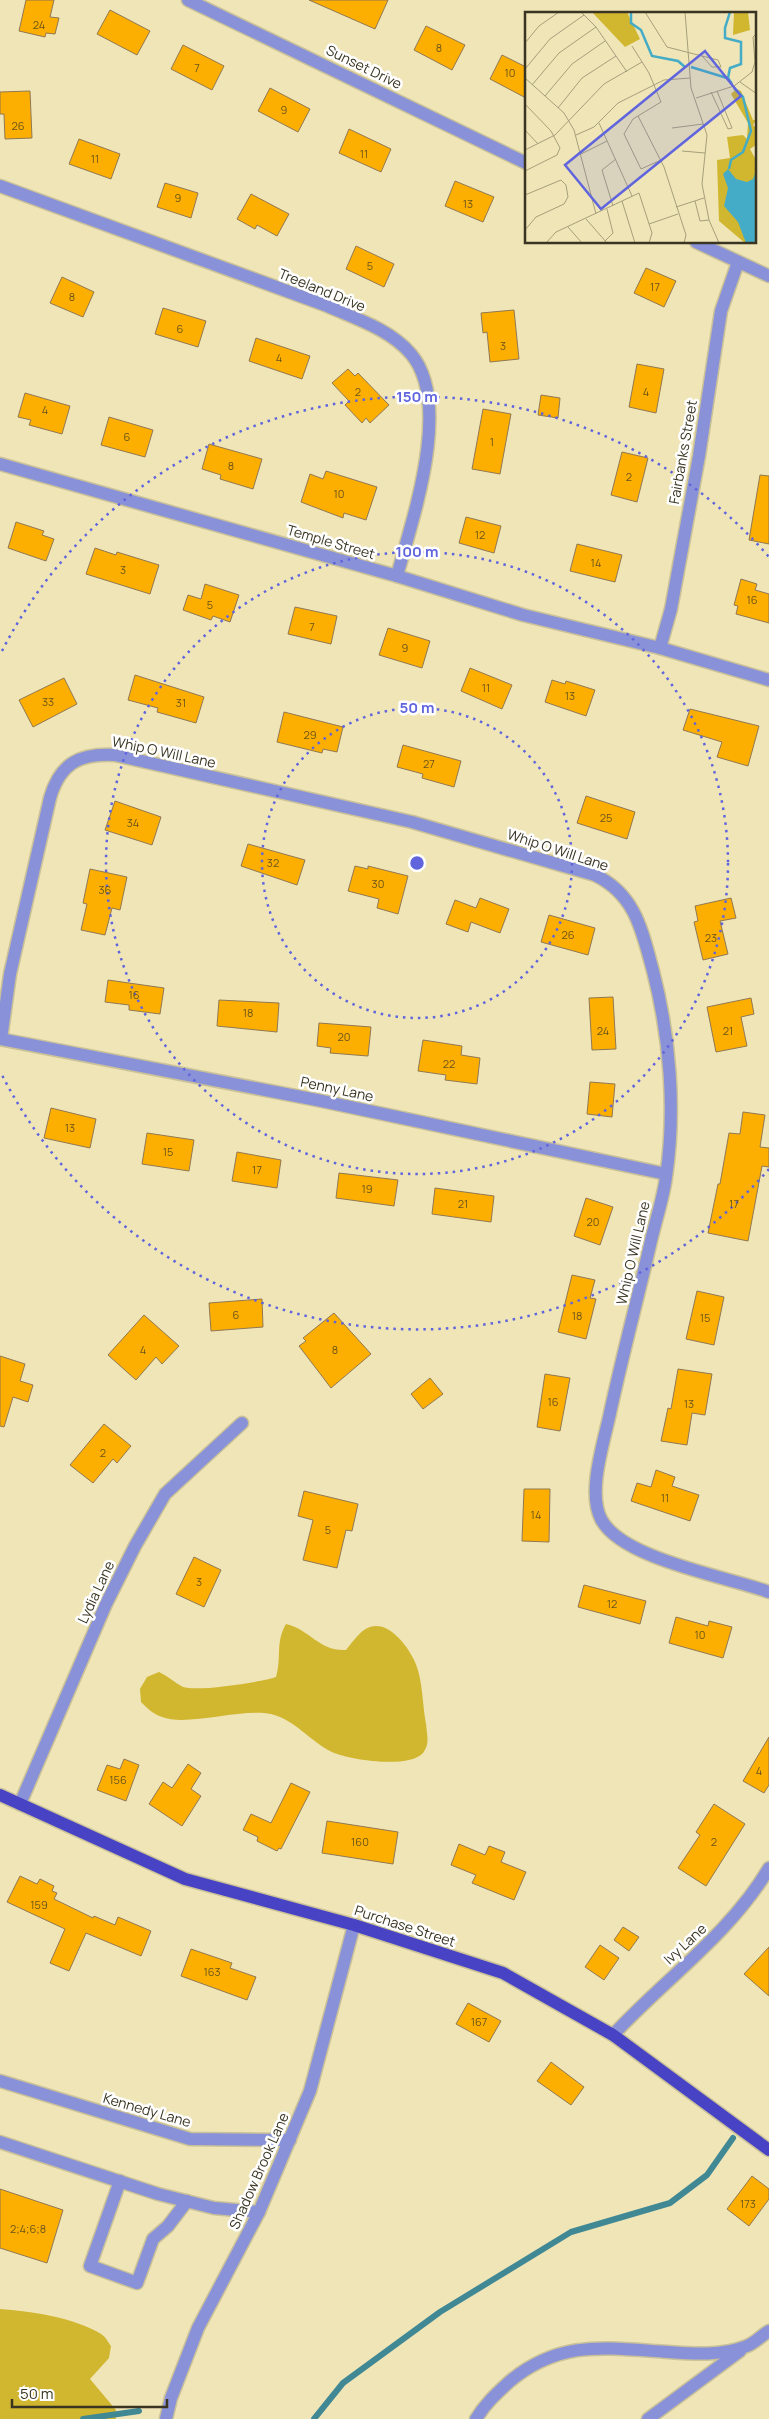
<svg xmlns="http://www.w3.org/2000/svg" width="769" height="2419" font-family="Manrope,sans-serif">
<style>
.green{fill:#d1b62f}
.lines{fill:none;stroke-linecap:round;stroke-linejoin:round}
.stream{stroke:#418895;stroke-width:6}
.building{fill:#fcaf01;stroke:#917853}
.minor-casing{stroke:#cbc299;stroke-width:15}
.major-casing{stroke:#cbc299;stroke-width:15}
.minor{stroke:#8992d8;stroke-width:12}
.major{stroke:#4743c4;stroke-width:12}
.ring{fill:none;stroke:#6065de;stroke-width:2.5;stroke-dasharray:2.5 5}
.labels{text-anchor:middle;stroke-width:5;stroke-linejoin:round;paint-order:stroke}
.number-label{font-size:11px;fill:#6a541a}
.street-label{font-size:14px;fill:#393522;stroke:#fff}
.inset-river{fill:none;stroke:#44acc6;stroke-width:2.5}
.inset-road{fill:none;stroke:#a69f7b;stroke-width:1}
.view{fill:#6065de;fill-opacity:0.15;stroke:#6065de;stroke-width:2.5}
.inset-edge{fill:none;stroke:#393522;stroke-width:2.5}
.centre{fill:#6065de;stroke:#fff;stroke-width:2.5}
.ring-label{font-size:15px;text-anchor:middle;font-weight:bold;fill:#6065de;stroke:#fff;stroke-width:5;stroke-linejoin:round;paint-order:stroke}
</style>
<rect width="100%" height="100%" fill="#efe5b7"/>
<g class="green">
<path d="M286,1624C311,1630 318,1651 346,1650C351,1644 357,1635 364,1630C384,1616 405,1642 413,1658C423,1676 422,1703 426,1724C427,1735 430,1744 423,1753C409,1769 350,1760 332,1752C311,1742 294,1719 271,1714C240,1708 187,1727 162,1717C153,1714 147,1708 141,1702L140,1689L147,1677L159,1672C168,1676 175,1683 183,1687C197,1692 262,1682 276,1677C282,1656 275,1643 286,1624Z"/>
<path d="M0,2309C30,2311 76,2318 101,2334C105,2336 108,2342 111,2346L109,2358L90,2379L116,2410V2419H0Z"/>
</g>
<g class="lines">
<g class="stream">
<polyline points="83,2419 139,2411"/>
<polyline points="314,2419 343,2383 440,2312 571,2232 670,2203 707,2175 733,2138"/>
</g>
</g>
<g class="building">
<polygon points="26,0 54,0 50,17 59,18 55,34 46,33 45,37 19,31"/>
<polygon points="309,0 388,0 375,29"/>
<polygon points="110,10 150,31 137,55 97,34"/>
<polygon points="426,26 465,45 452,70 414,50"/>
<polygon points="183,45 224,66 212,90 171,69"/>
<polygon points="502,55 526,67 526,98 490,79"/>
<polygon points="270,88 310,109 298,132 258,111"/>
<polygon points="30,91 32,138 5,139 4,114 0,114 0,92"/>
<polygon points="349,129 391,149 381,172 339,153"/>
<polygon points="79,139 120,154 111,179 69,164"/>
<polygon points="455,181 494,197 483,222 445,206"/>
<polygon points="165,183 198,193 191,218 157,207"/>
<polygon points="251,194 289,214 277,236 257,225 255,229 237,219"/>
<polygon points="356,246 394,264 384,287 346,269"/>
<polygon points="646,268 676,281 664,307 634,293"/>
<polygon points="62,277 94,292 83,317 50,303"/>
<polygon points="163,308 206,321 198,347 155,334"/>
<polygon points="514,310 519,359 490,362 487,332 483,333 481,313"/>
<polygon points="256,338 310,356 302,379 249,361"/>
<polygon points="637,364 664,369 656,413 629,407"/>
<polygon points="348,369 355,376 358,373 389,405 370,423 366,418 362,423 345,405 349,401 332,383"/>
<polygon points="25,393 70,406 62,434 29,425 31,420 18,417"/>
<polygon points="541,395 560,398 558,418 538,415"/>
<polygon points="483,409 511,414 500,474 472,469"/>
<polygon points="109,417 153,430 145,457 101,445"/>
<polygon points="209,444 262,459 253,489 220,479 221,475 202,469"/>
<polygon points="622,452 648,458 637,502 611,495"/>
<polygon points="326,471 377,487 366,520 344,513 343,518 301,502 310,474 323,479"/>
<polygon points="760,475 769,476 769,544 749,540"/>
<polygon points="466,517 501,526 494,553 459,543"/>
<polygon points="16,522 44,531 42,535 54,539 46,561 8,548"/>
<polygon points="577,544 622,555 615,582 570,571"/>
<polygon points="95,548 116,555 117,552 159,565 150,594 86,574"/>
<polygon points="741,579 757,584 755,590 769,594 769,623 736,614 738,606 734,605"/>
<polygon points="205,584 239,595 230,622 213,616 211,620 183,610 188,595 201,599"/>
<polygon points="295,607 337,616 331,644 288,634"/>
<polygon points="388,628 430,641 422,668 379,655"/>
<polygon points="470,668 512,685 502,709 461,691"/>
<polygon points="135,675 204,697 196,723 157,712 158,708 128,700"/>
<polygon points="64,678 77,704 33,727 19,700"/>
<polygon points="552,680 565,684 566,681 595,690 586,716 545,702"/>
<polygon points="690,709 759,726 748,766 717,757 722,742 683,730"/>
<polygon points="284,712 343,727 337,752 323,749 322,753 277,742"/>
<polygon points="403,745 461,761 454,787 422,778 423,774 397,767"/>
<polygon points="586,796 635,812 627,839 577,823"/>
<polygon points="115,801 161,817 152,845 105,830"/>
<polygon points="248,844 305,860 297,885 241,866"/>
<polygon points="355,866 368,869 368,866 408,876 398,914 377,908 379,899 348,891"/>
<polygon points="90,869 127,877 120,910 112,908 105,935 81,930 87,904 83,903"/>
<polygon points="480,898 509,909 500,933 471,922 468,932 446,924 455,900 476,908"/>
<polygon points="731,898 736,918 720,921 728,954 703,960 694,922 698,921 695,906"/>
<polygon points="549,915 595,928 588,955 541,942"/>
<polygon points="108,980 164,988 160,1014 129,1010 129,1005 105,1002"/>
<polygon points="613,997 616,1049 592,1050 589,998"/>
<polygon points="751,998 754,1014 741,1017 747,1046 716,1052 707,1007"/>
<polygon points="219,1000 279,1003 277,1032 217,1026"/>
<polygon points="319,1023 371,1027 368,1056 330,1053 331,1048 317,1046"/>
<polygon points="423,1040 462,1046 461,1055 480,1058 477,1084 445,1080 446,1075 418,1071"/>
<polygon points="590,1082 615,1084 612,1117 587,1114"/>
<polygon points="51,1108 96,1119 90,1148 44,1138"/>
<polygon points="743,1112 765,1115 760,1147 769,1148 769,1167 762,1166 748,1241 708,1233 718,1184 720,1184 729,1133 740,1134"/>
<polygon points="147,1133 194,1140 189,1171 142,1164"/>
<polygon points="237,1152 281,1160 277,1188 232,1181"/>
<polygon points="339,1173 398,1180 394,1206 336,1198"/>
<polygon points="435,1188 494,1196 491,1222 432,1214"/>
<polygon points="586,1198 613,1207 600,1245 574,1236"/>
<polygon points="572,1275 595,1280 590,1298 596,1299 586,1339 558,1332"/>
<polygon points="697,1291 724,1297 714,1345 686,1339"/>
<polygon points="262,1299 263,1327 211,1331 209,1303"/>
<polygon points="334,1313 371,1354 331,1388 299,1346 306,1341 303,1338"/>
<polygon points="144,1315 179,1346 162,1364 156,1357 136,1380 108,1355"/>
<polygon points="0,1356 25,1364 20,1381 33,1385 28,1402 13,1397 4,1427 0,1426"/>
<polygon points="678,1369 712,1374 705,1415 692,1413 687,1445 661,1441 668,1408 671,1409"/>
<polygon points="545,1374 570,1378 560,1431 537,1427"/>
<polygon points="430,1378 443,1394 423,1409 411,1394"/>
<polygon points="104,1424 131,1446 117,1463 113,1459 93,1483 70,1465"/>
<polygon points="656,1470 675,1477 672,1486 699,1495 690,1521 631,1501 637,1483 651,1487"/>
<polygon points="524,1489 550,1489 549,1542 522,1541"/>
<polygon points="304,1491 358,1504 352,1531 346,1530 337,1568 303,1560 313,1520 298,1516"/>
<polygon points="194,1557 221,1570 204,1607 176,1594"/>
<polygon points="584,1585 646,1601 640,1624 578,1607"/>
<polygon points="676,1617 708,1626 709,1621 732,1627 723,1658 669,1643"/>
<polygon points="769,1737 769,1785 764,1793 743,1781"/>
<polygon points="124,1759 139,1765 126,1801 97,1790 107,1765 120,1769"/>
<polygon points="188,1764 201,1773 191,1789 201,1796 182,1826 149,1804 163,1782 172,1788"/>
<polygon points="291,1783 310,1792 281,1849 279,1848 277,1851 257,1841 258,1837 243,1830 251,1814 271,1823"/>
<polygon points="714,1804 745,1824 706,1886 678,1868 700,1835 696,1832"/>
<polygon points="327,1821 398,1832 393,1864 322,1853"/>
<polygon points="459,1844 485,1855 489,1846 505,1852 501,1862 526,1872 514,1900 472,1883 476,1875 451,1865"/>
<polygon points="20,1876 37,1884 40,1879 54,1886 52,1891 57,1893 54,1899 93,1918 94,1916 115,1925 118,1917 151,1931 141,1956 86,1933 69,1971 50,1963 65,1929 7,1902"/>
<polygon points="623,1927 639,1937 629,1951 614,1940"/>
<polygon points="600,1945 619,1958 604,1980 585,1967"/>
<polygon points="769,1947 769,1996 744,1974"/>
<polygon points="191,1949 232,1963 230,1968 256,1977 247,2000 181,1976"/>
<polygon points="468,2003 501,2021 489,2042 456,2024"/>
<polygon points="551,2062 584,2087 571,2105 537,2081"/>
<polygon points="752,2176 769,2189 769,2199 749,2226 727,2209"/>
<polygon points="0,2189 63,2210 47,2263 0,2248"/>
</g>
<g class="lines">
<defs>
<g id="minor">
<polyline points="188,0 526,163"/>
<path d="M0,186L325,305C354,318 390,329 411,354C453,404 412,520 397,576"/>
<polyline points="696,242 769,276"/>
<polyline points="0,464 397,576 523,615 660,648 769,680"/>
<polyline points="660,648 671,609 699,456 721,311 738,262"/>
<polyline points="0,1039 317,1100 666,1174"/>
<path d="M1,1039L10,974L50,798C60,763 80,753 115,755L412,822L595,875C636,895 642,931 653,971C670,1037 676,1110 666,1177C663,1200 655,1222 650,1245C637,1301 622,1357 610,1413C604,1442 587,1492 601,1519C621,1559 728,1577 769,1592"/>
<polyline points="20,1804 106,1604 135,1546 165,1494 242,1423"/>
<path d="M613,2035C665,1979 730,1934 769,1868"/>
<polyline points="0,2081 190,2139 290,2140"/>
<polyline points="0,2142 158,2194 214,2208 259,2212"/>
<polyline points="120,2181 90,2266 137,2283 153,2239 168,2226 187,2201"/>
<polyline points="166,2419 171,2398 198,2328 259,2212 310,2091 354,1925"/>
<path d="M476,2419C485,2404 496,2394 509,2382C560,2339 606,2348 668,2352C694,2354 722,2356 747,2346C755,2343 762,2335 769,2331"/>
<polyline points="648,2419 740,2351"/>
</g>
<polyline id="major" points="0,1795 185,1879 354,1925 503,1973 613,2035 769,2150"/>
</defs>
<use href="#minor" class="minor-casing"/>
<use href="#major" class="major-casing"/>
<use href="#minor" class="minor"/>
<use href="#major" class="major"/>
</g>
<g class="ring">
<circle cx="417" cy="863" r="155"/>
<circle cx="417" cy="863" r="311"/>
<path d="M769 1169A466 466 0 0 1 2 1075M2 651A466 466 0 0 1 769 557"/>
</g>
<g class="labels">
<g class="number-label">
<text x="39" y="29">24</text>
<text x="439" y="52">8</text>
<text x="197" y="72">7</text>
<text x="510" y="77">10</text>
<text x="284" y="114">9</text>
<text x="18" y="130">26</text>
<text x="364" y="158">11</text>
<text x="95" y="163">11</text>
<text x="178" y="202">9</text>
<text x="468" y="208">13</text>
<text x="370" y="270">5</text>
<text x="655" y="291">17</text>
<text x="72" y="301">8</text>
<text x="180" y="333">6</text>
<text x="503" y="350">3</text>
<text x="279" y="362">4</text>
<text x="358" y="396">2</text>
<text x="646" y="396">4</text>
<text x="45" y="414">4</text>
<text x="127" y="441">6</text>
<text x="492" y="446">1</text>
<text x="231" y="470">8</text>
<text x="629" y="481">2</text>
<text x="339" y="498">10</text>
<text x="480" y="539">12</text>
<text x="596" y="567">14</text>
<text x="123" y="574">3</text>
<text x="752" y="604">16</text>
<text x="210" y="609">5</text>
<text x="312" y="631">7</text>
<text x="405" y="652">9</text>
<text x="486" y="692">11</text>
<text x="570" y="700">13</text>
<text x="48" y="706">33</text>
<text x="181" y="707">31</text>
<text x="310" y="739">29</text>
<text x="429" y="768">27</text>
<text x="606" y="822">25</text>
<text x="133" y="827">34</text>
<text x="273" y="867">32</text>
<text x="378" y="888">30</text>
<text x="105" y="894">36</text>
<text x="568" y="939">26</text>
<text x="711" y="942">23</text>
<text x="134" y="999">16</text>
<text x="248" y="1017">18</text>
<text x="603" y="1035">24</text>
<text x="728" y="1035">21</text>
<text x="344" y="1041">20</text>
<text x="449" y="1068">22</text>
<text x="70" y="1132">13</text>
<text x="168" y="1156">15</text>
<text x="257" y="1174">17</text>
<text x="367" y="1193">19</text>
<text x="463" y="1208">21</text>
<text x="734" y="1208">17</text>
<text x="593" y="1226">20</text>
<text x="236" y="1319">6</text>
<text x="577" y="1320">18</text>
<text x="705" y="1322">15</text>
<text x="143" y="1354">4</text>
<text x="335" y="1354">8</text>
<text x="553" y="1406">16</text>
<text x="689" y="1408">13</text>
<text x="103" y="1457">2</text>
<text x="665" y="1502">11</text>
<text x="536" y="1519">14</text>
<text x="328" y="1534">5</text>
<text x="199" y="1586">3</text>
<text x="612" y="1608">12</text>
<text x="700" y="1639">10</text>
<text x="759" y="1775">4</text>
<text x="118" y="1784">156</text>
<text x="360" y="1846">160</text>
<text x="714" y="1846">2</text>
<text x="39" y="1909">159</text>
<text x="212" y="1976">163</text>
<text x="479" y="2026">167</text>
<text x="748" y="2208">173</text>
<text x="28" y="2233">2;4;6;8</text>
</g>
<g class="street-label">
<text transform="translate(364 67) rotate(26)" y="5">Sunset Drive</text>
<text transform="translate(322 290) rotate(22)" y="5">Treeland Drive</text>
<text transform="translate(683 452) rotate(-80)" y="5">Fairbanks Street</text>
<text transform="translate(331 542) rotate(16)" y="5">Temple Street</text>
<text transform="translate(164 752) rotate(12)" y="5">Whip O Will Lane</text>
<text transform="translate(558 850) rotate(18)" y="5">Whip O Will Lane</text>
<text transform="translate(337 1089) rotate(12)" y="5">Penny Lane</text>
<text transform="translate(633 1253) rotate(-77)" y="5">Whip O Will Lane</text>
<text transform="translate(96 1592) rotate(-65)" y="5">Lydia Lane</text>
<text transform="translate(405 1926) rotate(18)" y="5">Purchase Street</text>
<text transform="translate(685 1944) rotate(-43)" y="5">Ivy Lane</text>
<text transform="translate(147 2110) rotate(16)" y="5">Kennedy Lane</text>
<text transform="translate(259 2171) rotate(-66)" y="5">Shadow Brook Lane</text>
</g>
</g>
<g transform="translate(525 12)">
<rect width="231" height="231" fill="#efe5b7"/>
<path d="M67,0H102L115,27L100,35ZM209,0H223L225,18L208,23ZM211,77L216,79L228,108H231L228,113L231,116V133L225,137L231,148V231H220L194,209L192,148L205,146L202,125L218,123L222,127L223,111L206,82Z" fill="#d1b62f"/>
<path d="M203,157L211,167L222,170L228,167L231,159V231H221L213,210L199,194L203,176L198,162Z" fill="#44acc6"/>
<path class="inset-river" d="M106,0V11L116,18L127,44L153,49L160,55M205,0L200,16V26L216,30V52L205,56L203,66L207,72M166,55L202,66M204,157L206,148L218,140L226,119L218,85L209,76"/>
<path class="inset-road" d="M56,0L71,15L102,60M120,0L142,35L177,44L187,55H196L193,48L177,44M160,0L166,76L182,123L177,172L184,208L194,231M0,31L14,14L34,0M107,34L124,61L136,90L108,107L99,122L116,157L136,148M0,57L25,27L59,3M0,66L39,101L49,118L71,202M215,70L232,82M7,73L34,41L71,15M186,80L203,117L207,116L192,79M20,84L47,52L80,29M171,86L209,74L227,60L230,50L228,25L232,21M0,92L26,119L35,136L32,143L0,159M33,96L57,66L91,44M113,104L139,155L161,223L159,231M74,111L107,184M147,116L178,112M0,118L13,132M51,123L69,115L93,91L139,68L165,66M0,138L30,123L79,72L117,50M157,139L180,141M56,142L82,129M0,183L36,168L41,173L43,185L39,192L11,205L0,218M97,189L110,231M170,189L175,209L184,208M88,194L77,158L91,147M151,195L179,186M61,207L82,231M124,212L153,202M43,215L57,231M80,229L88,221L82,197M21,231L31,220L114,181L127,221L124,231"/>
<path class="view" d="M180,39L216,84L76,197L40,153Z"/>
<rect width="231" height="231" class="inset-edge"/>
</g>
<circle cx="417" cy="863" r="8" class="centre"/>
<g class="ring-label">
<text x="417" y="402">150 m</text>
<text x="417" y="557">100 m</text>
<text x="417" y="713">50 m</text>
</g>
<path d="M12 2399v8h155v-8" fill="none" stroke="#393522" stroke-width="2.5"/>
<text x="20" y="2399" font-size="15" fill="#393522" stroke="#ffffff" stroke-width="4" paint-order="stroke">50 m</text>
</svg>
